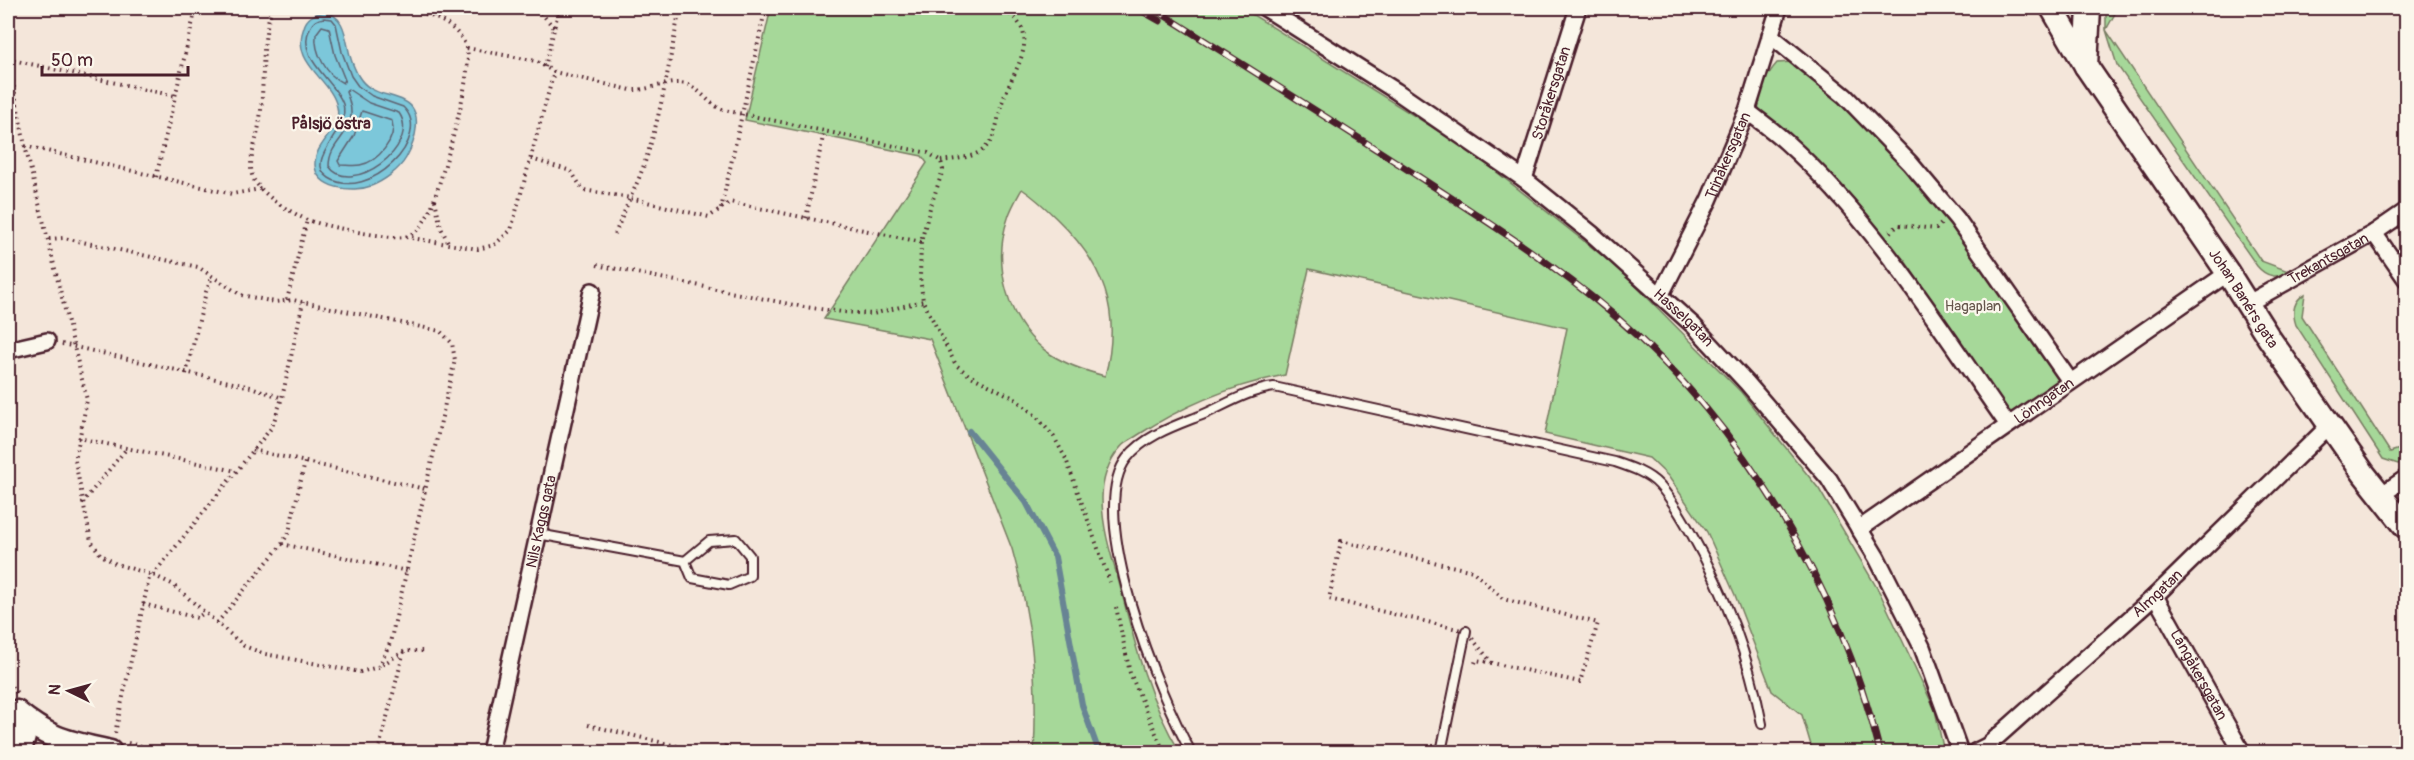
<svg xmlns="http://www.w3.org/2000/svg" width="2414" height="760" font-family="Pangolin,sans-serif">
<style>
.green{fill:#a6d899;stroke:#787c62;stroke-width:1.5;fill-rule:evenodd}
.water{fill:#7bc7da;stroke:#678494;stroke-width:1.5}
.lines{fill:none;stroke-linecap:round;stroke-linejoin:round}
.shore{stroke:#5e6271;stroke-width:1.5}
.stream{stroke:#678494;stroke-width:6}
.lane-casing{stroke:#4a1f2b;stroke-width:12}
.street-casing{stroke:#4a1f2b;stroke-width:20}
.secondary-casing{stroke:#4a1f2b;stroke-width:27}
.path{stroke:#4a1f2b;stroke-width:4;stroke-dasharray:1.5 4.5;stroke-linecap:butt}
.lane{stroke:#fbf7ec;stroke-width:8}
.street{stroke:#fbf7ec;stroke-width:15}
.secondary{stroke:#fbf7ec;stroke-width:22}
.rail-casing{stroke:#4a1f2b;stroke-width:7}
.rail{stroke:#fbf7ec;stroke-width:4.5;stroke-dasharray:14;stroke-linecap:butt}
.labels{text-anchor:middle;stroke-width:4.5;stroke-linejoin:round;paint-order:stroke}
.street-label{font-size:15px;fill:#4a1f2b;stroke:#fbf7ec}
.park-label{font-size:15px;fill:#66564c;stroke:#fbf7ec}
.neighbourhood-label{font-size:16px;font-weight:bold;fill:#4a1f2b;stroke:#fbf7ec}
</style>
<rect width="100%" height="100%" fill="#f4e6da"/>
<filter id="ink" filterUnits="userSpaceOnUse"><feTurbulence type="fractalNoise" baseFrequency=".0167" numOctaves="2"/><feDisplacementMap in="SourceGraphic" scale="12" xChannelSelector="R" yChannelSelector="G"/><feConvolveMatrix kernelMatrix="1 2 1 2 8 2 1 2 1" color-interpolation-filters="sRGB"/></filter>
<g filter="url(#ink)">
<g class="green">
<path d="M771,8H1242L1469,150L1618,268L1741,392L1819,489L1880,593L1935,710L1944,752H1813L1802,715L1772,691L1735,595L1707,532L1668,476L1649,458L1545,434L1567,328L1309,269L1285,375C1233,385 1182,406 1138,435C1132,439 1124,442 1120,448C1108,461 1102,481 1102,498C1102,527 1111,555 1119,582C1134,641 1148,700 1180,752H1034C1038,679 1032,620 1012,549L930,339L824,319L927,163L922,156L745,120ZM1022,189C1034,197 1046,208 1057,219C1104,264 1122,312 1105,376C1085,371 1067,365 1050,354C1007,325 992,264 1008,218C1011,208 1017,198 1022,189Z"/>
<path d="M2106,8H2118L2106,30L2261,261L2291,272C2277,278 2267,278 2257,266L2117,65L2106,30Z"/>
<path d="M1793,62L1837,99L1899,161L1950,218L2055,370L2060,385L2020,413L2008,411L1905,261L1858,207L1758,114C1759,95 1764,77 1777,63Z"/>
<path d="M2305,294L2302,316L2390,452L2406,447V461L2398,464L2383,459L2296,325C2292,313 2293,301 2305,294Z"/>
</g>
<path class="water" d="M324,12C348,15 345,44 352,62C356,72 360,82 370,88C380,95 393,95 404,101C425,111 415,142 406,158C399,170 384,181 371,186C353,193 316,189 315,165C314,142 343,130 337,107C331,78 290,64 304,27C307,17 314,14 324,12Z"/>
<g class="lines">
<g class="shore">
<path d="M324,18L332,19L336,24L342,52L351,76L358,86L372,96L403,107C435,137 368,203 329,178C302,160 351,131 343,104C335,79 295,59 310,28C313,21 317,19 324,18Z"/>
<path d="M322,26L329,28L335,55L345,80L343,83C326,75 314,52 316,34Z"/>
<path d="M348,89L369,103L399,113C422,146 350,198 329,166C329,136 364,134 346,92Z"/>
<path d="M362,111L392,121C397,139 378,162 360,165C354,166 346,165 340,165L338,161L354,136Z"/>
</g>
<polyline class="stream" points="969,431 1026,502 1055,557 1082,705 1099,752"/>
<defs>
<g id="lane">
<polyline points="538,534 685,561 709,541 736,539 750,556 750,576 729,585 692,578 685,561"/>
<path d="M1191,752C1160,697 1084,513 1127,458C1145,435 1177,425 1202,415C1225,405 1249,390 1274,387L1615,462C1630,467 1648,473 1659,485C1672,499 1683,519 1692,535C1726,595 1749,657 1762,724"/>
<polyline points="1441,752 1466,631"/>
</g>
<g id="street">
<path id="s1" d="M1265,8L1396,91L1524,179L1591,233L1694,326L1747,383L1829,479L1877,558L1922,647L1960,752"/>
<polyline points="1770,35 1845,96 1910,163 1957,219 2070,381"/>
<path d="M1747,111C1760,121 1774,131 1786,142C1876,223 1939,327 2008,425"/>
<path id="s2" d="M1524,179L1578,8"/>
<polyline points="2374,233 2406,279"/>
<path id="s3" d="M1660,296L1709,200L1747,111L1779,8"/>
<path id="s4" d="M2247,304L2374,233L2406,211"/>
<polyline points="8,350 47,341"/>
<polyline points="2381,495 2406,478"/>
<path id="s5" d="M1859,529L2228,273"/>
<path id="s6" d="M2155,596L2242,752"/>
<path id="s7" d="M490,752L592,291"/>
<path id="s8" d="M1975,752L1987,746L2155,596L2330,425"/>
</g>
<g id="secondary">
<path id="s9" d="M2052,8L2086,66L2228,273L2269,338L2364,474L2406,527"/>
<polyline points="2086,66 2089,8"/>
<path d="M16,712C50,740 68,742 110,752"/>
<path d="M16,712C27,725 27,740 16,752"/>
</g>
</defs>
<use href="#lane" class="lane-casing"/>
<use href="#street" class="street-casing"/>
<use href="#secondary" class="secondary-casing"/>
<g class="path">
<path d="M272,8C258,48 267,93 257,135C254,148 247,167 254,180C265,197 287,210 305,219C318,225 391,240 404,237C418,234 425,221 431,209C441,180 476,69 466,46C454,20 424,12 400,8"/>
<polyline points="537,8 555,29"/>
<path d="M680,8C668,67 657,145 630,198L709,217L730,202L921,242"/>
<polyline points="433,16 438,8"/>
<path d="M467,48L536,61L554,72L631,90C650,91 671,78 689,85C702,91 709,105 724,110L928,153L941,161L943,170L930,208L921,242L920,277L923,301L956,365L969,375L1014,398L1036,416L1054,437L1066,459L1110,582"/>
<polyline points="8,57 25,146 87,400 75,461 91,541 100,554 116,564 153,575 172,584 244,646 265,654 360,672 378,667 405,651 426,651"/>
<polyline points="8,59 175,96"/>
<polyline points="545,67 559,8"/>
<polyline points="8,103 17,104"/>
<polyline points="25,146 232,194 261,189"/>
<polyline points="531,159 571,171 583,190 630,198 615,234"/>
<path d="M941,161C954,159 975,158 985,148C998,135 997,116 1003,100C1014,68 1047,31 999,8"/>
<polyline points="156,177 196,8"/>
<polyline points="435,200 441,228 449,244"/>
<polyline points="721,209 765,11 752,8"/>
<polyline points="806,218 824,132"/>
<polyline points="1890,232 1899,225 1936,229 1941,224"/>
<polyline points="406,237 478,249 494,245 511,230 554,72"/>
<polyline points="49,239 64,238 198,267 241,295 275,302 293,300 440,331 452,343 455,360 390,643 379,666"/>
<polyline points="597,265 804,307 843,312 873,314 923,301"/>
<polyline points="287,300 307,220"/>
<polyline points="62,344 251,387 282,398"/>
<polyline points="186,374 206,292 212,277"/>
<polyline points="78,438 236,471"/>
<polyline points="253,450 425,489"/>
<polyline points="82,503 127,448"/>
<polygon points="1341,541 1473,571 1503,599 1598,623 1580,682 1492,663 1466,631 1329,599"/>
<polyline points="282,544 407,571"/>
<polyline points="153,575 272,427 282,398 303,302"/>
<polyline points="143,604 197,618 205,612"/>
<polyline points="1116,607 1130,673 1164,752"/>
<polyline points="217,623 282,544 289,532 305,462"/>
<polyline points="1475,663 1476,660 1492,663"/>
<polyline points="8,682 17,693"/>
<polyline points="588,725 702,752"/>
<polyline points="115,733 150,574"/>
<polyline points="128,743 167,752"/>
<polyline points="378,752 404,651"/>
<polyline points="724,752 726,744"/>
</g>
<use href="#lane" class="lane"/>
<use href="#street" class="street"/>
<use href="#secondary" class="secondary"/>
<defs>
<g id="rail">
<polyline points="1137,8 1160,21"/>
<path d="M1153,8C1240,63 1327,117 1413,173C1482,218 1552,262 1615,316C1745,428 1839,586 1880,752"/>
</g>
</defs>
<use href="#rail" class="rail-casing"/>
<use href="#rail" class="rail"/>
</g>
</g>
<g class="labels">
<g class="street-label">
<text dy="5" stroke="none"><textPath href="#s2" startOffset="90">Storåkersgatan</textPath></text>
<text dy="5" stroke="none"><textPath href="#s3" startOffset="156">Trinåkersgatan</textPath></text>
<text dy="5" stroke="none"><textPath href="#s4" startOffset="93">Trekantsgatan</textPath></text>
<text dy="5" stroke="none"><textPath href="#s9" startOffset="348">Johan Banérs gata</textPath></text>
<text dy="5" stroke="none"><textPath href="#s1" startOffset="522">Hasselgatan</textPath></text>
<text dy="5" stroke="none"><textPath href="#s5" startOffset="225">Lönngatan</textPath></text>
<text dy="5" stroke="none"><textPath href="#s7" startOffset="236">Nils Kaggs gata</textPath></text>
<text dy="5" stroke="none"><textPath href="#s8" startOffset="242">Almgatan</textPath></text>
<text dy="5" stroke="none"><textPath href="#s6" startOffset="90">Långåkersgatan</textPath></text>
</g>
<g class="park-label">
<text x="1973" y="311">Hagaplan</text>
</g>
<g class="neighbourhood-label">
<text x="331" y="129">Pålsjö östra</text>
</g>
</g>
<rect width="2414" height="760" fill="none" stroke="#fbf7ec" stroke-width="30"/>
<rect x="15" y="15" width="2384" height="730" fill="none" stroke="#4a1f2b" stroke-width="2" filter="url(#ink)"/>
<g transform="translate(69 691) rotate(275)" stroke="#fbf7ec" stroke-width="4.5" paint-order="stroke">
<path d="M0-4.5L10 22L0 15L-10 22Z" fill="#4a1f2b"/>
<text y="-9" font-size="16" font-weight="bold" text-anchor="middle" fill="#4a1f2b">N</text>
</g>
<path d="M42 66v9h146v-9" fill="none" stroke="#4a1f2b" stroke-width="3"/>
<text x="51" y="66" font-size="18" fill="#4a1f2b" stroke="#fbf7ec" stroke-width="4.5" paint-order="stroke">50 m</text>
</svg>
